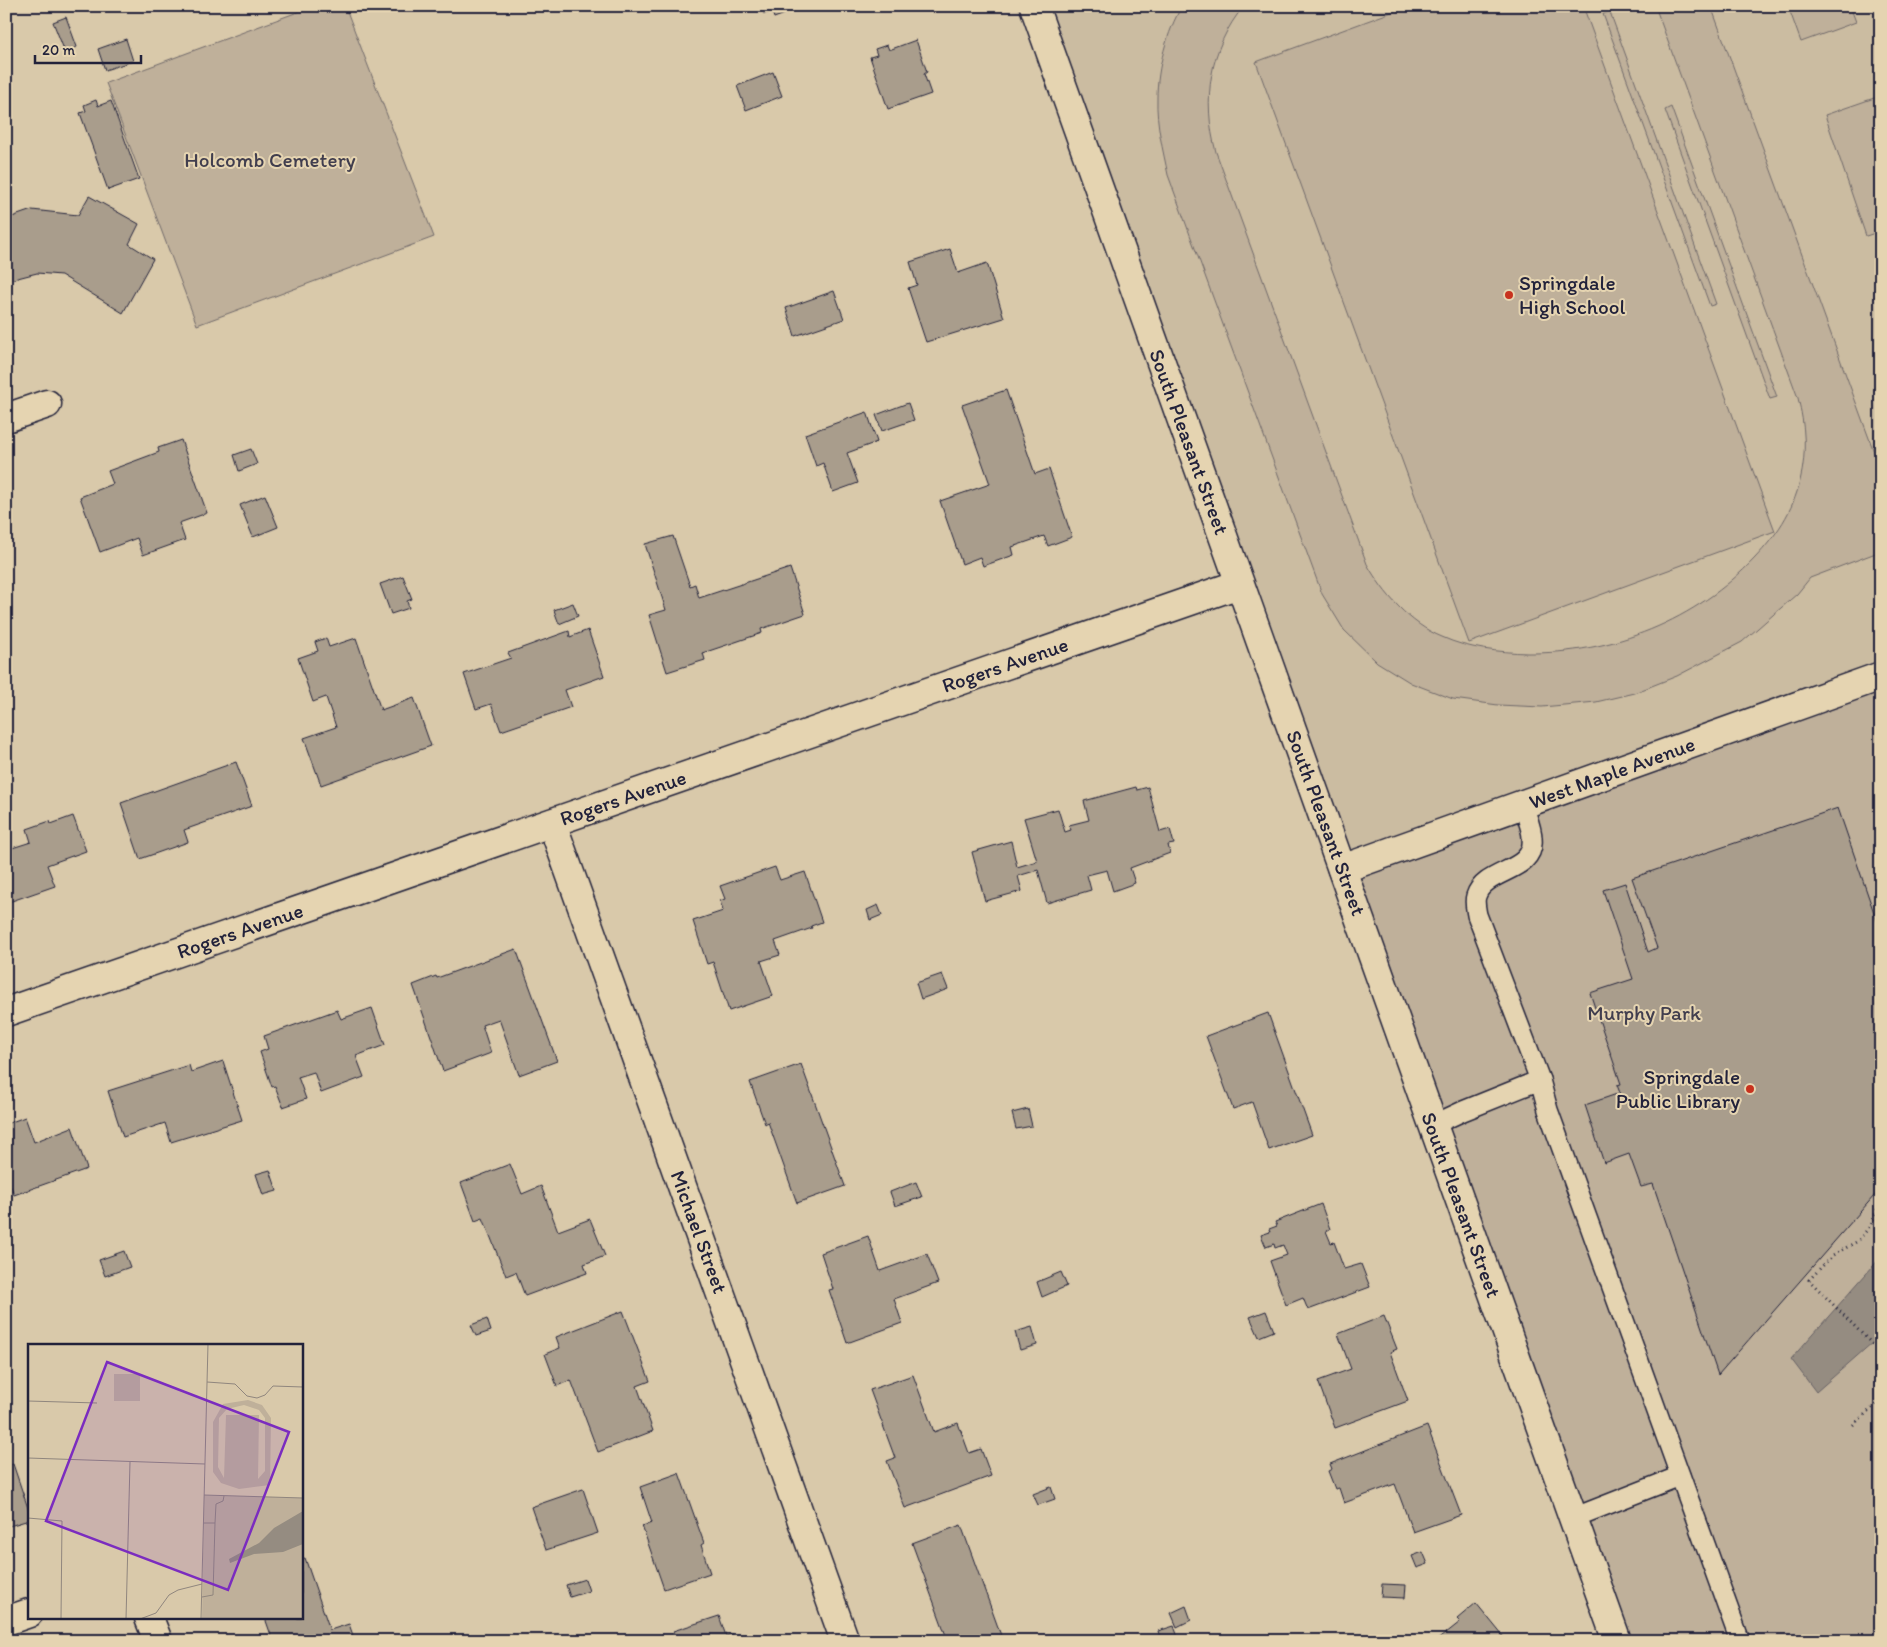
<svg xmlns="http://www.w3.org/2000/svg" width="1887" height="1647" font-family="Itim,sans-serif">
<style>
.built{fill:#cbbca1}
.green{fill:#bfb09a;stroke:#70696a}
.water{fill:#958c81;stroke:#676265}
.building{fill:#a99d8c;stroke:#22223b}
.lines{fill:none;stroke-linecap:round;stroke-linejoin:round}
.lane-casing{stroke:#22223b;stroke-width:22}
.street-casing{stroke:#22223b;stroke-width:31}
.path{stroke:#22223b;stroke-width:3;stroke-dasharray:1 4;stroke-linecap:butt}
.lane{stroke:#e5d4b1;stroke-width:19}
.street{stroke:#e5d4b1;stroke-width:28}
.poi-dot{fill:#c8321e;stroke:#e5d4b1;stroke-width:2}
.labels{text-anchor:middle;stroke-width:4;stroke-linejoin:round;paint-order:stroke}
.park-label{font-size:21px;fill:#413e4e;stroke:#e5d4b1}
.poi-label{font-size:21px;fill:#22223b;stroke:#e5d4b1;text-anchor:start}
.street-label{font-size:21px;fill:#22223b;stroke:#e5d4b1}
.inset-road{fill:none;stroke:#90867e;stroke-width:1}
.view{fill:#7b2cbf;fill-opacity:0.15;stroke:#7b2cbf;stroke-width:2.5}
.inset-edge{fill:none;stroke:#22223b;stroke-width:2.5}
</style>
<rect width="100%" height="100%" fill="#d9c9aa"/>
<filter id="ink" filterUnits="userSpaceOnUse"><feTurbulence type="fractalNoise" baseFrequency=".02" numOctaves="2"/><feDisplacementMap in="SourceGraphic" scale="10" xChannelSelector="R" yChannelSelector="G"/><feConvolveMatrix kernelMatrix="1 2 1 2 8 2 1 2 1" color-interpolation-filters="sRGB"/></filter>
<g filter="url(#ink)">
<polygon class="built" points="1034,6 1881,6 1881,676 1342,869"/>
<g class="green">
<polygon points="314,6 345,6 434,237 197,325 106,83"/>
<path d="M1182,6H1244C1209,48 1202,100 1216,152L1367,564C1384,594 1410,624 1442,637C1468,649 1499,652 1527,653C1612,654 1696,621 1755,558C1776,536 1793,511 1800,481C1807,452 1805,426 1798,398L1655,6H1711L1881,471V551L1810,578L1797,594L1742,642L1677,676L1634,693L1596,702L1542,707L1498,705L1453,699L1411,683L1377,662L1344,630L1322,594L1168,175C1163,150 1156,124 1157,98C1157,69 1167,31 1182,6Z"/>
<polygon points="1408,6 1583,6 1775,531 1469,643 1256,62"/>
<polygon points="1788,6 1850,6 1856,22 1801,42"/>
<polygon points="1610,12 1716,304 1710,306 1603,14"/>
<polygon points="1880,96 1881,231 1866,236 1825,115"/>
<polygon points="1671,107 1777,397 1770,399 1665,110"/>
<polygon points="1881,676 1881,1641 1617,1641 1342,869"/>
</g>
<polygon class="water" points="1881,1257 1881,1335 1816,1392 1791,1359"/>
<g class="building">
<polygon points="761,6 793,6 791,7 793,11 774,18 772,12 764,14"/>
<polygon points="66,17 77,47 65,52 53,22"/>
<polygon points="126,39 133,61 105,70 98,49"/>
<polygon points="916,40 927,72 924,74 931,94 888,109 870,57 877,55 875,49 887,45 889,50"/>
<polygon points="773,72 782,96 746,110 737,86"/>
<polygon points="96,100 98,106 111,101 139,179 108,190 80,113 86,111 84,105"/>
<polygon points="89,196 139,224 129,244 153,259 123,313 61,275 37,273 6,281 6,219 32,210 78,215"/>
<polygon points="950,249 958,273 987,263 1004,318 926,342 908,288 917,285 910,262"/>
<polygon points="834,291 844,319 795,336 786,308"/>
<polygon points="1006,390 1035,474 1049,469 1072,537 1048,546 1044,536 1012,547 1014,555 983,566 980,557 962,564 940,501 990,484 962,405"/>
<polygon points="908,403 914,420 882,431 876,415"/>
<polygon points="867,412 877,442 847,453 858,483 833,492 823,463 816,466 805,434"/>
<polygon points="181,440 207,513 179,523 185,540 143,555 137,538 100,552 80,497 113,484 108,471 159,452 158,448"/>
<polygon points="251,449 257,464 239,471 234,455"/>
<polygon points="265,495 278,527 253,537 240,505"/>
<polygon points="673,536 690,586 695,584 699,598 790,568 805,614 761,629 762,633 703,653 705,660 667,672 649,615 666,610 645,544"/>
<polygon points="403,576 412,599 407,601 409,608 391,614 380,584"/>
<polygon points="573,603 578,616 559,624 554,610"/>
<polygon points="588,630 604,676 565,690 571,707 501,731 491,704 476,709 464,674 511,658 508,653 569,631 570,637"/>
<polygon points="326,638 329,647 356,638 381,710 414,698 431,746 321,785 304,738 336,727 326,697 313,702 298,658 318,651 315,642"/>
<polygon points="236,762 252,806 184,830 188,842 140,859 121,803"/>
<polygon points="1136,787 1137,790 1148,787 1160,832 1170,829 1174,844 1168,845 1170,853 1130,868 1135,883 1113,891 1107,870 1087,875 1091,890 1047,903 1038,870 1018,876 1022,891 985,901 972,852 1011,841 1017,867 1037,861 1024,818 1058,809 1065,832 1071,830 1069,825 1089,820 1084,801"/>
<polygon points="1838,808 1881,933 1881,1188 1718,1375 1653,1184 1641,1187 1629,1154 1604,1163 1585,1105 1620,1093 1617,1085 1621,1084 1590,993 1633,979 1603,890 1625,883 1648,952 1657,948 1632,878"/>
<polygon points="73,816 86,851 47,865 55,886 6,903 6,850 31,842 27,829 50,821 51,824"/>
<polygon points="775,867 780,880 805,872 822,922 811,926 812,928 775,941 780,955 761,961 773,996 729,1011 713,962 707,964 693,921 723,911 720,901 725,899 720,886"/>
<polygon points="878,905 882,915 870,920 867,910"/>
<polygon points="516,949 557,1061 519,1075 499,1019 482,1025 491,1053 443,1071 413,985 436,976 437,978"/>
<polygon points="942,974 948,989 921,999 916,983"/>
<polygon points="372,1008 385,1045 356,1056 364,1077 321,1093 314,1072 298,1077 306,1099 283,1107 275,1086 272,1087 260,1052 268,1049 264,1036 337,1010 341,1019"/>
<polygon points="1268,1013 1312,1135 1269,1150 1252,1102 1233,1109 1206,1036"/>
<polygon points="223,1061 242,1120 171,1142 165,1123 123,1137 108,1091 189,1065 191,1072"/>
<polygon points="801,1064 845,1186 797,1203 768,1122 765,1124 750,1082"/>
<polygon points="1028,1109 1032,1126 1016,1129 1012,1113"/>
<polygon points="25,1117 34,1142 72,1127 87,1169 14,1195 8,1177 6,1177 6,1124"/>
<polygon points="510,1164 522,1194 541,1186 558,1231 590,1219 605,1256 584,1264 587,1273 525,1296 516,1272 506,1276 483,1218 475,1221 461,1183"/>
<polygon points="270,1170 277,1191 263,1195 256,1174"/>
<polygon points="916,1182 922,1197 895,1206 890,1192"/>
<polygon points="1321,1204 1330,1229 1326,1231 1331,1243 1334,1242 1344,1269 1361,1264 1370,1287 1308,1310 1303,1298 1286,1305 1270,1261 1287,1255 1283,1245 1275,1248 1274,1244 1266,1247 1261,1235 1270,1232 1269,1229 1277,1226 1275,1222"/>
<polygon points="868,1236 880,1271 927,1254 938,1283 894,1299 902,1323 847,1343 829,1290 833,1289 821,1253"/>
<polygon points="124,1251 130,1267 105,1276 99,1260"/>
<polygon points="1061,1272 1067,1286 1042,1297 1037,1282"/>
<polygon points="623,1311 650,1381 637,1386 653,1431 598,1452 571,1380 557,1386 545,1354 560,1348 556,1337"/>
<polygon points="1266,1311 1274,1331 1259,1337 1250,1317"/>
<polygon points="1384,1316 1397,1349 1390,1352 1408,1401 1335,1428 1318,1381 1351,1369 1338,1334"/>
<polygon points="487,1319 491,1331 476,1336 471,1325"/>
<polygon points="1032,1327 1037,1345 1020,1350 1015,1332"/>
<polygon points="913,1375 934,1432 958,1423 969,1453 981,1449 991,1476 905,1508 887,1461 895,1458 870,1390"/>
<polygon points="1427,1426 1461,1515 1413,1532 1395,1484 1344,1503 1339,1488 1335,1489 1328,1471 1332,1469 1330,1464"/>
<polygon points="13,1464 29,1511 29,1520 6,1527 6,1466"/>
<polygon points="679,1473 704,1543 701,1545 710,1573 664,1589 642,1526 652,1523 640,1487"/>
<polygon points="1051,1487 1055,1499 1038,1505 1033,1494"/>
<polygon points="583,1489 598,1533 546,1550 531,1507"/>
<polygon points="961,1525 1003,1641 948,1641 912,1543"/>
<polygon points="1423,1552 1428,1564 1417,1568 1412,1556"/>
<polygon points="305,1558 330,1630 349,1624 355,1641 273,1641 265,1618 301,1618 301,1559"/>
<polygon points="585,1579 589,1591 570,1597 566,1585"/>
<polygon points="1382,1584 1406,1585 1405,1598 1381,1597"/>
<polygon points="1476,1603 1507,1641 1436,1641 1460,1622 1457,1619"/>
<polygon points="1186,1606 1191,1620 1177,1627 1171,1613"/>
<polygon points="719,1616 726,1636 732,1634 734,1641 676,1641 673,1631"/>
<polygon points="1174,1626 1179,1640 1161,1641 1158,1631"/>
</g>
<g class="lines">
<defs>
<g id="lane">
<path d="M1523,805C1526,815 1532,828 1532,838C1536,873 1485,868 1476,896C1474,902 1476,909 1477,915L1540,1080"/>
<polyline points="1433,1125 1463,1111 1540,1080 1548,1110 1740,1641"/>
<polyline points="1573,1518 1680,1476"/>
</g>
<g id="street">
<polyline points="1034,6 1617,1641"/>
<polyline points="6,418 47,404"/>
<polyline points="552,823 845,1641"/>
<polyline points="1342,869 1881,676"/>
<polyline points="6,1012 1239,584"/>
<polyline points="149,1618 158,1641"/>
<polyline points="6,1621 29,1613"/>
</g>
</defs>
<use href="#lane" class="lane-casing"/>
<use href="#street" class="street-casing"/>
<g class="path">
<polyline points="1881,1200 1871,1225 1858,1241 1833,1255 1809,1280 1881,1353"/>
<polyline points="1853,1425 1881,1400"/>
</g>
<use href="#lane" class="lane"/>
<use href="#street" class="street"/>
</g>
</g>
<g class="poi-dot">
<circle cx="1509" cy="295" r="5"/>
<circle cx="1750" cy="1089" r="5"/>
</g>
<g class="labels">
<g class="park-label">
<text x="270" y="167">Holcomb Cemetery</text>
<text x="1644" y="1020">Murphy Park</text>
</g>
<g class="poi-label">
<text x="1519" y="290">Springdale<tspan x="1519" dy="24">High School</tspan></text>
<text x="1740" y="1084" text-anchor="end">Springdale<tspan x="1740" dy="24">Public Library</tspan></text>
</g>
<g class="street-label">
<text transform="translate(1189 442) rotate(70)" y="7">South Pleasant Street</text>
<text transform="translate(1005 665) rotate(-19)" y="7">Rogers Avenue</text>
<text transform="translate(1612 773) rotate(-20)" y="7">West Maple Avenue</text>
<text transform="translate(623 798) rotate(-19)" y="7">Rogers Avenue</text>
<text transform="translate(1326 823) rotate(70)" y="7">South Pleasant Street</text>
<text transform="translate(240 931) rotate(-19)" y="7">Rogers Avenue</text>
<text transform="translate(1461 1205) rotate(70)" y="7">South Pleasant Street</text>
<text transform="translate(699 1232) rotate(70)" y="7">Michael Street</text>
</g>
</g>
<g transform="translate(28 1344)">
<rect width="275" height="275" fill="#d9c9aa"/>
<path d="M86,30H112V57H86ZM220,56L234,61L243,74L242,141L211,145L193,139L185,128V78L195,60ZM216,61L231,66L237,74V127L230,135L231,71H198L196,134L190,123L191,74L199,65ZM176,151L275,154V275H174Z" fill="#bfb09a" fill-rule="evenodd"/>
<path d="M275,167V200L255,208L226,210L202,219L201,215L231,199L246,184Z" fill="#958c81"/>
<path class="inset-road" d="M179,38L207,40L219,52L229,54L237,51L245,42L275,43M0,57L69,59M0,114L177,120M176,151L275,154M0,174L34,177L33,275M187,179L188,160L195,157L196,152M174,253L185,251L187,179H175M98,275L102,118M112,275L128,269L141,251L150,246L174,240M173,275L180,0"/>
<path class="view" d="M79,18L261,88L200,246L18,177Z"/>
<rect width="275" height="275" class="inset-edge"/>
</g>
<rect width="1887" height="1647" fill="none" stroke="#e5d4b1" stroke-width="25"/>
<rect x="12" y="12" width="1862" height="1622" fill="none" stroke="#22223b" stroke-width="2" filter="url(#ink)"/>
<path d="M35 55v8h106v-8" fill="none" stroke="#22223b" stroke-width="2.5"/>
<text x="42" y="55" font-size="15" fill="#22223b" stroke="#e5d4b1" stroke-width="4" paint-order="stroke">20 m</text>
</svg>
